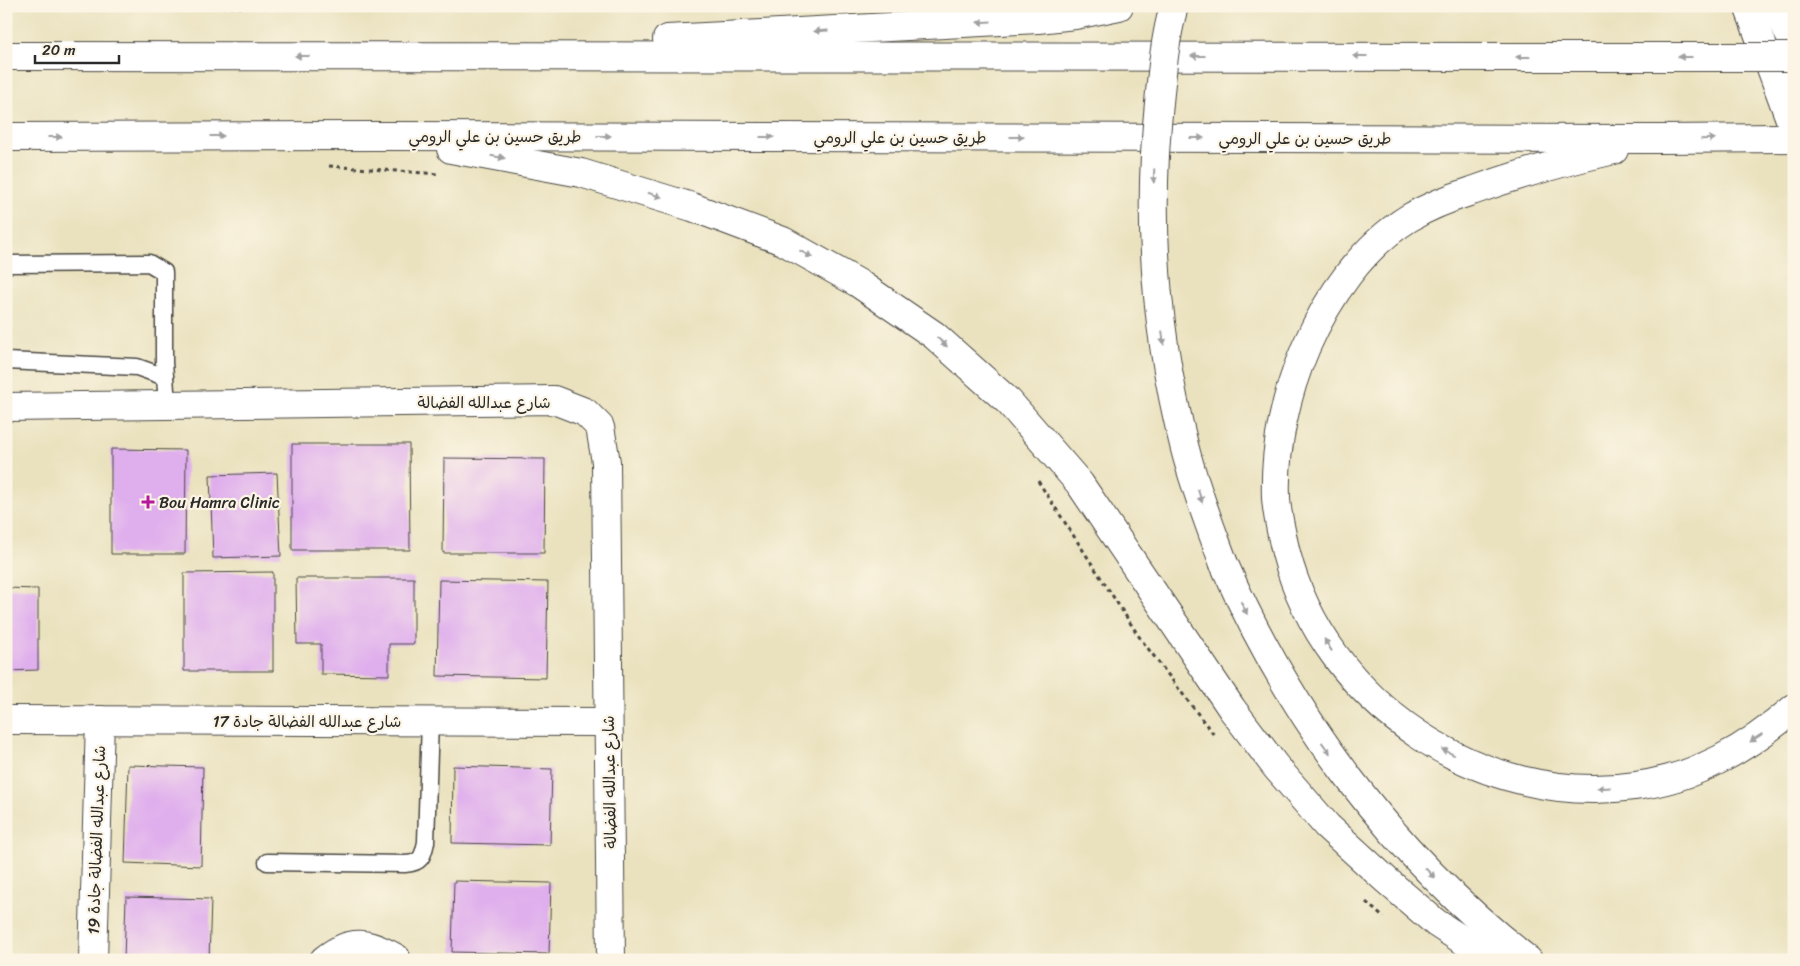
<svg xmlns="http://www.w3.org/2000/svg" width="1800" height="966" font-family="Sriracha,'Playpen Sans Arabic',sans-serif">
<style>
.building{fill:#dfaeed}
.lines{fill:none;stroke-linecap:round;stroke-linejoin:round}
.lane-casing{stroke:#484641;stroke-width:19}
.street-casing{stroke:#484641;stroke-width:30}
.highway-casing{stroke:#484641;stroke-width:30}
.path{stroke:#484641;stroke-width:3;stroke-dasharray:4 4;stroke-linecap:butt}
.lane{stroke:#fff;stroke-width:16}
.street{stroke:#fff;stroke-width:28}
.highway{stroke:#fff;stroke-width:28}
.highway-bridge-casing{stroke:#484641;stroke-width:30;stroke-linecap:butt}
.highway-bridge{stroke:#fff;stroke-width:28}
.oneway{fill:#a0a0a0}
.poi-dot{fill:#b5179e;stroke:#fcf5e5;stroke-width:2}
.labels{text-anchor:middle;stroke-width:4.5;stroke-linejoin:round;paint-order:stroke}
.street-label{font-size:16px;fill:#2b2b2b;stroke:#fcf5e5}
.poi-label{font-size:16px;fill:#2b2b2b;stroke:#fcf5e5;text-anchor:start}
</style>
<rect width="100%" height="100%" fill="#fcf5e5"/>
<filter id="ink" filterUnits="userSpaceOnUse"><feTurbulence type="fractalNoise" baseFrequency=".02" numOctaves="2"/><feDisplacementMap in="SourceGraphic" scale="10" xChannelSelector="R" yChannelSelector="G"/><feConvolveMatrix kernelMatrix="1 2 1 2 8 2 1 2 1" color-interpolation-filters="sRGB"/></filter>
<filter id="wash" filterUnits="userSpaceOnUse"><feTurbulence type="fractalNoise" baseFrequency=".0096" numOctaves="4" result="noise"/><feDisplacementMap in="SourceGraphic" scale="20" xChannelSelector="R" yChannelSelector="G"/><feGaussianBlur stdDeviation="1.12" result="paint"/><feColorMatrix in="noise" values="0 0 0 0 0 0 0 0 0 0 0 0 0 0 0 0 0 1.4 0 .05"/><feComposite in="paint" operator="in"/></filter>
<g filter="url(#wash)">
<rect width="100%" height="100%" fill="#eae2bf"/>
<g id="blocks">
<g class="building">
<polygon points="292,444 409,444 410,550 292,550"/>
<polygon points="111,449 186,450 185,554 111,554"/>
<polygon points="444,458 545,459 544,553 443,553"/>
<polygon points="277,473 281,556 213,558 210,475"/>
<polygon points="273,572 273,671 184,671 184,573"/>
<polygon points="296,578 414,578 414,644 389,644 389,675 321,674 321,644 297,644"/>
<polygon points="439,580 548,582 546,678 437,676"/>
<polygon points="6,588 38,589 38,670 6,671"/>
<polygon points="128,765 203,767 201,866 125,863"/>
<polygon points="453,766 552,769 550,845 452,843"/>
<polygon points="454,881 551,883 549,954 452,952"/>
<polygon points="126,897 211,899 209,960 124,960"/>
</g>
</g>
</g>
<g filter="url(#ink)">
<use href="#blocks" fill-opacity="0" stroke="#484641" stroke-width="1"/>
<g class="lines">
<defs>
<g id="lane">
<polyline points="6,264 149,263 164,272 164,362 167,405"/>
<polyline points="6,361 137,367 165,377"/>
<path d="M267,862L405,864C421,863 423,857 426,842L430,721"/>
</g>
<g id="street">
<polyline points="6,407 554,400 585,412 600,427 606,462 611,960"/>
<polyline points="6,720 608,722"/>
<polyline points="93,960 100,720"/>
<path d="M324,960C351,938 367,942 396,958V960"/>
</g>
<g id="highway">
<polyline points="1748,6 1794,130"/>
<polyline points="1775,6 1794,44"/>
<polyline points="667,39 1038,19 1075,15 1119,6"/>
<polyline points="6,56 1734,57"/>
<polyline points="6,137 381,136 1659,139 1794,138"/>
<polyline points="451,149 581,173 692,207 783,241 858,283 934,335 1009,402 1080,484 1232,709 1276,767 1327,826 1386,880 1436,923 1493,960"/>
<path d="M1614,150C1566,161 1519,174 1472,191C1450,198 1429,206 1409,218C1362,247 1328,297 1306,347C1286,393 1274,447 1276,498C1277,516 1282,535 1286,553C1325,703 1481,808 1635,786C1697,778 1748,748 1794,708"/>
<path d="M1224,564C1292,719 1394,856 1528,960"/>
</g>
</defs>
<use href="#lane" class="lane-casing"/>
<use href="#street" class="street-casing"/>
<use href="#highway" class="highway-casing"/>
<g class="path">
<polyline points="150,6 290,8 333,6"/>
<polyline points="394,6 456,6"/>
<polyline points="329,166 438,174"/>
<polyline points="1038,481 1140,638 1214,735"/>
<polyline points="1366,902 1384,918"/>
</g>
<use href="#lane" class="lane"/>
<use href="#street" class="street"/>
<use href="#highway" class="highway"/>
<defs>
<g id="highway-bridge">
<path d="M1174,6C1165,38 1162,71 1159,103C1147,219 1156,337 1185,449C1195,488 1210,526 1224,564"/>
<polyline points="1734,57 1794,57"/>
</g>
</defs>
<use href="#highway-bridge" class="highway-bridge-casing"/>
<use href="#highway-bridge" class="highway-bridge"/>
</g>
<defs><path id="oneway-solid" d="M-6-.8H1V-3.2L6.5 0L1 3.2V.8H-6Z" transform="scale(1.25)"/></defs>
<g class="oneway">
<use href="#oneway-solid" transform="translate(984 22) rotate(177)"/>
<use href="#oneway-solid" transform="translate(821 31) rotate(177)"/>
<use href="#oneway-solid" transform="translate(302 56) rotate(-180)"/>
<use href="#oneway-solid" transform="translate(1198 56) rotate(-180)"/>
<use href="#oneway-solid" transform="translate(1360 56) rotate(-180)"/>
<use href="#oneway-solid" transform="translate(1523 57) rotate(-180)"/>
<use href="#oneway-solid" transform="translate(1685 57) rotate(-180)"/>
<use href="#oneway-solid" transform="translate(217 136)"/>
<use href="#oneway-solid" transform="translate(604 136)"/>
<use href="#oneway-solid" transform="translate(55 137)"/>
<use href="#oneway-solid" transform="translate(767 137)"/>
<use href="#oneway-solid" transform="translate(1017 137)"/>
<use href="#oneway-solid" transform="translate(1197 138)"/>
<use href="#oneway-solid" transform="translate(1708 139) rotate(-1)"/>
<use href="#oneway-solid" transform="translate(498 157) rotate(10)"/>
<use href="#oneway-solid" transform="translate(1154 176) rotate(92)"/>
<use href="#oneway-solid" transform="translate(655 195) rotate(17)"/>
<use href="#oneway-solid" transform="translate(806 254) rotate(29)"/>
<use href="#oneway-solid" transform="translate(1163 338) rotate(83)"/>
<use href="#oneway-solid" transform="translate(942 342) rotate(42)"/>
<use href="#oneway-solid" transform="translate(1200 496) rotate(72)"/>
<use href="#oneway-solid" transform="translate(1244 608) rotate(63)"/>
<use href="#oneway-solid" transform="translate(1328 645) rotate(-122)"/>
<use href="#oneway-solid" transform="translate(1756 738) rotate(147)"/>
<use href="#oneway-solid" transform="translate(1326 748) rotate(54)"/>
<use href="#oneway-solid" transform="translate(1448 752) rotate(-154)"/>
<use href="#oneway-solid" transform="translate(1604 788) rotate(176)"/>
<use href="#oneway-solid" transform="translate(1430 873) rotate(46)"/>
</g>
</g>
<path class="poi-dot" d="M145.5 494.5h5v5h5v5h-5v5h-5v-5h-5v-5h5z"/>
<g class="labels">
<g class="street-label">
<text x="495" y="142">طريق حسين بن علي الرومي</text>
<text x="900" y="143">طريق حسين بن علي الرومي</text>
<text x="1305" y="144">طريق حسين بن علي الرومي</text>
<text x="484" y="408">شارع عبدالله الفضالة</text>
<text x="307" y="727">شارع عبدالله الفضالة جادة 17</text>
<text transform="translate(609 782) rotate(-91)" y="6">شارع عبدالله الفضالة</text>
<text transform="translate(96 840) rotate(-88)" y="6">شارع عبدالله الفضالة جادة 19</text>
</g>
<g class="poi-label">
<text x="159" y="508">Bou Hamra Clinic</text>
</g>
</g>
<rect width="1800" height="966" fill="none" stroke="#fcf5e5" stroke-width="25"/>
<path d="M35 55v8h84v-8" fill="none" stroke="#2b2b2b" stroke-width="2.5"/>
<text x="42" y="55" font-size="15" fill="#2b2b2b" stroke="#fcf5e5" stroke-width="4" paint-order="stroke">20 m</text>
</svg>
